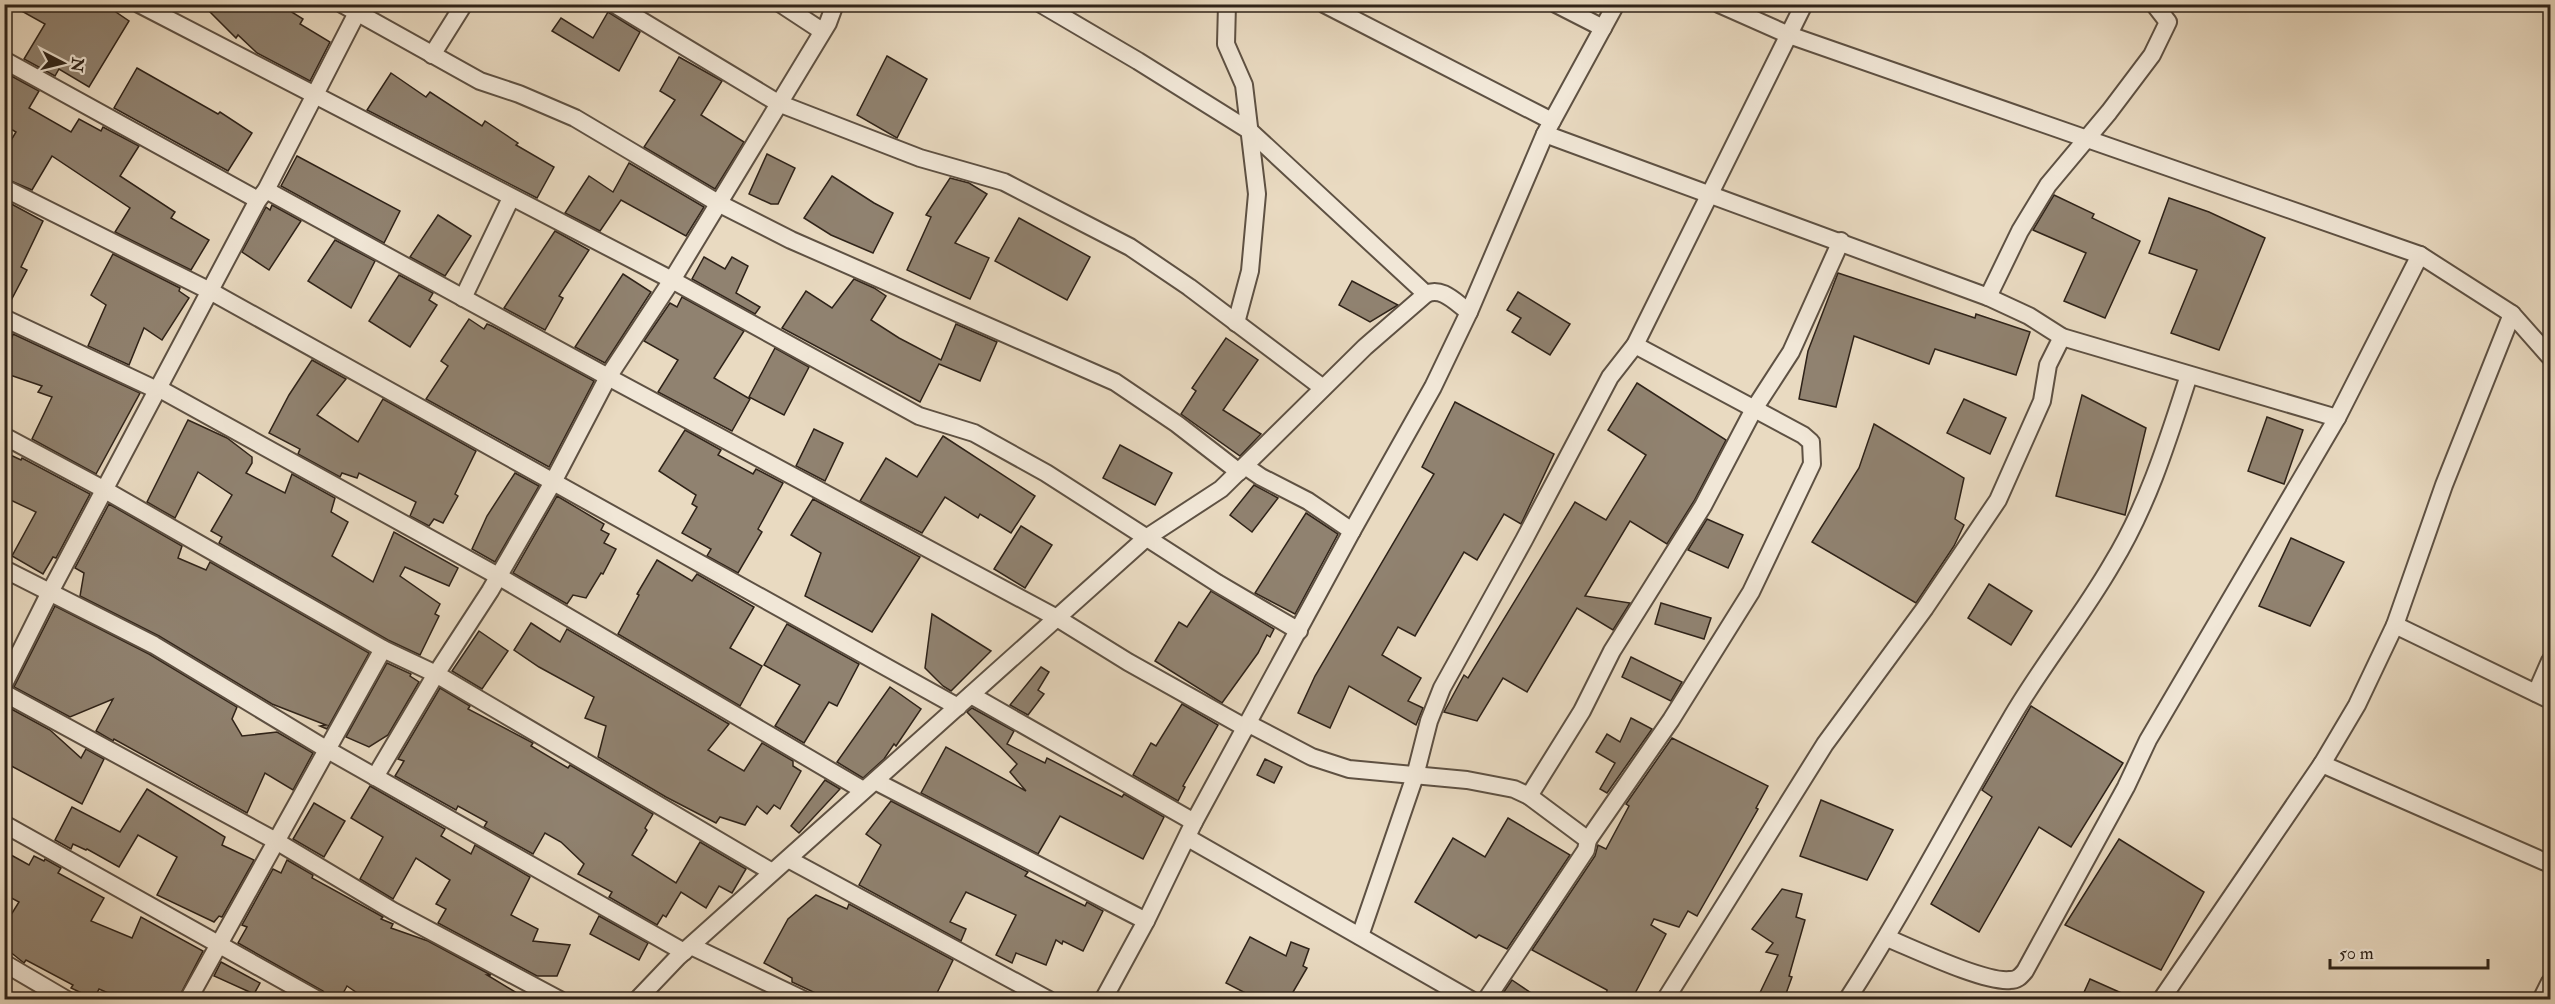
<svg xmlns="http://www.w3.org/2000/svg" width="2555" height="1004" font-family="'IM FELL Double Pica',serif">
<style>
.building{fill:#908270;stroke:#2f2319;stroke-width:1.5}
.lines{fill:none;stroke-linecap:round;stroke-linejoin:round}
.street-casing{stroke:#5e5143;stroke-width:20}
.street{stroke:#f1e7d7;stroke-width:16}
</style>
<rect width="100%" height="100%" fill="#e9dac1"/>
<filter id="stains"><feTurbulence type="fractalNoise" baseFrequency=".00333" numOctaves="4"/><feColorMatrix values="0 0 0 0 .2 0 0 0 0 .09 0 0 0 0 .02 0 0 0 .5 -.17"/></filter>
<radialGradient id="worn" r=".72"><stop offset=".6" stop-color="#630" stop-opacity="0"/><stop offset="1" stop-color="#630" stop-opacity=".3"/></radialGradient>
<g class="building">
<polygon points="9,4 104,4 129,21 89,87 59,69 55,76 24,59 45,24"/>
<polygon points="202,4 279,4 303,19 300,24 330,42 310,81 257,53 238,35 236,38"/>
<polygon points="608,12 640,32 619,71 552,31 561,18 593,38"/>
<polygon points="887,56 927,79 897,138 857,115"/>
<polygon points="679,57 722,81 701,115 744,142 715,189 644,147 675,100 660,91"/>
<polygon points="137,68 218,114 220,112 252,133 228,171 114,108"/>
<polygon points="4,72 39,91 29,108 71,132 79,119 101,131 103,127 139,146 120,176 175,212 171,218 209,240 191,270 115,232 130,208 52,156 32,190 4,178 4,152 16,132 4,125"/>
<polygon points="391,73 426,97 430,92 482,126 485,121 518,143 516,145 554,167 537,198 367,110"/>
<polygon points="767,154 795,168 778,204 771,204 749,194"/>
<polygon points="297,156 400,211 384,243 281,186"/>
<polygon points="629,163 704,207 686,236 621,200 600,231 565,213 589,176 613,192"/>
<polygon points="832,176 874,203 893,213 873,253 831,235 804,218"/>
<polygon points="950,178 969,183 987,194 955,243 989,258 970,299 907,270 931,217 926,215"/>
<polygon points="2054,195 2094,214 2092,218 2140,241 2105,318 2064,301 2086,253 2033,230"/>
<polygon points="2169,198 2209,212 2265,238 2219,350 2171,333 2197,270 2149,253"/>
<polygon points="4,200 43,221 21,267 27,270 7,308 4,308"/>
<polygon points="272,205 301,221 269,270 242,252 266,207 270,210"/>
<polygon points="438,215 471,236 445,276 410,257"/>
<polygon points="1019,218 1090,257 1067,300 995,261"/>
<polygon points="555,231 589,250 559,296 563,298 545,330 504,308"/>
<polygon points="335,240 375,261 351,308 308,281"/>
<polygon points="113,254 180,288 179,291 189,298 162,340 144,328 129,365 88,346 106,305 91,295"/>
<polygon points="704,257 725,269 732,257 748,266 736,293 760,307 755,314 692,279"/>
<polygon points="1838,273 1975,318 1976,314 2030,332 2016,375 1935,349 1929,364 1854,336 1836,407 1799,399 1808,351"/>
<polygon points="623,274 651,292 605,363 575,347"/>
<polygon points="399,275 433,293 429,300 437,305 410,347 369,321"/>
<polygon points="854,279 874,288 886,296 871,320 899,338 941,360 956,324 997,342 980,381 939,364 920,402 782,328 806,291 832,308"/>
<polygon points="1352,281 1398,305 1370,322 1339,305"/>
<polygon points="1518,292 1570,324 1550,355 1512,332 1521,318 1507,310"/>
<polygon points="682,297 744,331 714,378 750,399 732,431 658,392 678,360 644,341 670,303 677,307"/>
<polygon points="469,319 484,329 487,324 492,326 594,381 549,467 426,399 448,366 441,361"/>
<polygon points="13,334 140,393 96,474 32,439 52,397 38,392 42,386 4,373 7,354"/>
<polygon points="1226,338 1258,360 1223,410 1261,434 1240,456 1181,414 1196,391 1192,388"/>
<polygon points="775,348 809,367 784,415 749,397"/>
<polygon points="312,360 346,379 317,415 358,442 383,399 476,451 455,494 458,496 443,523 434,519 429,526 410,516 416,502 359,473 357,478 342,473 340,477 298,454 300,449 269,433 289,395"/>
<polygon points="1637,383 1726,440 1694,501 1667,544 1630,521 1585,596 1630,603 1613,630 1577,608 1527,692 1503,678 1477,721 1444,712 1464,675 1468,678 1575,502 1606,520 1646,455 1608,430"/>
<polygon points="2082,395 2146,428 2125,515 2056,496"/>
<polygon points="1964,399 2006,418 1990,454 1947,433"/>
<polygon points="1455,402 1554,454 1521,524 1504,514 1477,560 1464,552 1415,636 1398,627 1382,655 1421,678 1408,701 1423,708 1416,725 1349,686 1330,728 1298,713 1315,676 1434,474 1422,467"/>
<polygon points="2267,417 2303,430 2284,484 2248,471"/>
<polygon points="188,420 227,438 252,457 252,463 246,473 285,493 292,474 335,498 331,512 348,522 332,556 373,582 394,532 458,568 449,586 405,567 400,576 440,604 435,614 439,616 420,655 388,640 219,543 222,537 211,531 232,495 198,472 175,518 147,502"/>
<polygon points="1874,424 1964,478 1955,519 1964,525 1954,546 1916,603 1812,542 1859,468"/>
<polygon points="814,429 843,443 825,481 796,466"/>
<polygon points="685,430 721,450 718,455 753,474 756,469 783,483 758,529 762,532 738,573 707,556 711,549 682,533 697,507 692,504 696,495 659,471"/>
<polygon points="943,436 1035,496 1011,533 980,514 978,518 945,497 922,533 860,501 886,458 917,477"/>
<polygon points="1120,445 1172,473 1155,505 1103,478"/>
<polygon points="4,452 21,460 22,458 90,494 56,558 53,557 43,574 12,556 36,512 4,497"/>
<polygon points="515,473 539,486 495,562 472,549 487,516"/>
<polygon points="1254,485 1278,498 1252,532 1230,515"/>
<polygon points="557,496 604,524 601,530 609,534 604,543 616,549 603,574 601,573 586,598 573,595 567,604 513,573"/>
<polygon points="813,499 920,557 872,632 805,596 821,553 791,535"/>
<polygon points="109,504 182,546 178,558 206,570 210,562 369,653 327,729 320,726 326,725 272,704 159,636 80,596 84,573 75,568"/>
<polygon points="1306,513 1338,534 1295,614 1255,593"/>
<polygon points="1707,519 1743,535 1728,568 1688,550"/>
<polygon points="1021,526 1052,545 1025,588 994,569"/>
<polygon points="2291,538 2344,562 2310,626 2259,606"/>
<polygon points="657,560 692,581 697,574 754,607 730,648 762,666 740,706 618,634 639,595 637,594"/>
<polygon points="1989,584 2032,611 2011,645 1968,618"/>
<polygon points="1211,591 1274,629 1270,637 1267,635 1258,653 1222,703 1155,661 1179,622 1187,627"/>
<polygon points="1661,603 1711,618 1704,639 1655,624"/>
<polygon points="55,606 149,654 237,707 232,719 242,736 277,732 313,753 293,790 265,773 247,813 114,739 113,741 96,731 113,699 70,717 14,687"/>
<polygon points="932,614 991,651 951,691 943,686 925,668"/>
<polygon points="531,623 560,642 567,629 729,724 708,750 744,771 762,743 793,761 793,766 801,771 780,809 774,805 767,814 757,806 745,825 720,817 716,823 666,797 598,757 606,726 585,718 594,697 539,667 514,650"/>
<polygon points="787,624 859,664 837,706 829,702 804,743 775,726 800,685 764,665"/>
<polygon points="479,631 508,651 482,689 452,671"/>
<polygon points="1631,657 1682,682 1671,701 1622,677"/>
<polygon points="387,663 411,674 410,676 419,682 388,735 369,747 346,737"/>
<polygon points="1041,667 1049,672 1038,690 1044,694 1028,715 1010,705"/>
<polygon points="890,687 921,709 896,746 894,744 884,759 863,778 837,762"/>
<polygon points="440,688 470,706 468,709 533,743 531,746 568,768 570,765 653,814 645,828 647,830 632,855 676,883 700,842 746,869 732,893 719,886 706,908 681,892 666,917 663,915 657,925 609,897 612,892 578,874 584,864 561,842 545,833 533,854 484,827 487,822 458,806 456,810 395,776 404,761 398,759"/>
<polygon points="1182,704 1218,725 1183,786 1185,787 1178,801 1133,775 1151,743 1156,746"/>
<polygon points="4,705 50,730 81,758 86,749 104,759 82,804 4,762"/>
<polygon points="2031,706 2123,763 2071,847 2039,827 1979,932 1931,904 1992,797 1982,790"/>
<polygon points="972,708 1014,731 1007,744 1045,763 1047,758 1122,797 1124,794 1164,817 1143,859 1060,816 1038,854 921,793 946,747 1026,791 1010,772 1017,764 967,712"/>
<polygon points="1631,718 1652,729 1607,793 1600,789 1615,763 1596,752 1607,734 1620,742"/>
<polygon points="1672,738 1768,786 1756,808 1758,809 1697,916 1688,911 1679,927 1654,919 1651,925 1666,934 1632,999 1606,999 1607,990 1532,950 1595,856 1598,845 1606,849 1629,806 1626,804"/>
<polygon points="1265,759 1282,767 1274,783 1257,775"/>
<polygon points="825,780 840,789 799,833 791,826"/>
<polygon points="370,786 445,829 441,836 471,854 475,845 530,877 511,915 538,929 533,941 570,945 557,976 537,976 438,923 446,909 436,904 450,880 416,858 393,899 360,879 383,837 351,818"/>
<polygon points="147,789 225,837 222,845 254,860 222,917 219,916 214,922 157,895 177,857 138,835 119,867 87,849 86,850 73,844 71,849 55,840 72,807 120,832"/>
<polygon points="1821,800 1893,830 1867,880 1800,856"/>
<polygon points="891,801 1028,872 1025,876 1085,906 1087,902 1103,911 1083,951 1063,941 1062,944 1056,940 1046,965 1016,953 1012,963 996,955 1016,915 966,892 950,922 966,929 961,941 859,885 881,845 866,834"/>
<polygon points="314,803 345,821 324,857 293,839"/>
<polygon points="1508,818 1570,855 1507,949 1479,935 1476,938 1415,902 1453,838 1485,857"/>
<polygon points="2119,839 2204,892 2161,970 2065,925"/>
<polygon points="11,855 29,865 34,856 44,861 45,859 61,868 58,873 104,898 91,921 132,938 141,917 203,951 178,999 122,999 99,989 94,999 71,988 73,985 26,960 24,963 4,947 4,926 19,902 4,894 4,867"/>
<polygon points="287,860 313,875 312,878 383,917 381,919 393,924 391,928 428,941 491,975 487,975 527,999 431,999 421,993 417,999 397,999 384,993 381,999 366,999 347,986 340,999 328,999 323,991 238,943 247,927 242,925 273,869 281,873"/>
<polygon points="1782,889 1802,894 1796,917 1805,920 1789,976 1792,977 1784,999 1757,999 1778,955 1766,952 1773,943 1752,929"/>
<polygon points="816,895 847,909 849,904 953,960 934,999 828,999 792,982 792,978 764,963 788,919"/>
<polygon points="599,916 648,943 639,960 590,934"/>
<polygon points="1250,937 1286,956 1291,942 1309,949 1303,966 1307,968 1289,999 1257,999 1226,983"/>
<polygon points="221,962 260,983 254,994 214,976"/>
<polygon points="2090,979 2135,999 2081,999"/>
<polygon points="1512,980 1540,999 1499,999"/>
</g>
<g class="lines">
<defs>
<g id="street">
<polyline points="139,4 672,280 919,416 974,433 1046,473 1217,583 1299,631"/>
<polyline points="342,4 480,81 519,94 575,118 718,203 791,240 1115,382 1177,424 1239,472"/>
<polyline points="614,4 778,103 920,158 1004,182 1130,247 1189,287 1323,388"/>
<polyline points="781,4 822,31"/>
<polyline points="1041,4 1138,61 1250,131 1426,294"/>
<polyline points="1227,4 1226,44 1244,85 1257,194 1250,271 1236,323"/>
<polyline points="1324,4 1552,121"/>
<polyline points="1556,4 1603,28"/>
<polyline points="1719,4 1789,35 2420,255 2512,314 2444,485 2395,625 2357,705 2322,764 2161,1000"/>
<polyline points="432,55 464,4"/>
<polyline points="4,60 258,200"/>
<path d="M1545,134L1988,297L2029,316L2062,337L2337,418L2148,740L2126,787L2025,971C2020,977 2017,980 2010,980C1985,983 1914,949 1887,938"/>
<polyline points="4,188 210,291 958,707"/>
<polyline points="266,190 608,377 1057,618 1128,662 1246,728"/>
<polyline points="1988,297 2020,231 2048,185 2109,112 2152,55 2168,22 2154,4"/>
<polyline points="463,298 511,198"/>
<polyline points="2512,314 2550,357"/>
<polyline points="4,318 157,390"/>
<polyline points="158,388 498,576 863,790"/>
<polyline points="2337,418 2420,255"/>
<polyline points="4,436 105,490 383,649 436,674 772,872"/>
<polyline points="1245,466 1261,477 1308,501 1352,531"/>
<polyline points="4,569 154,645 326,749 684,952"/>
<polyline points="2395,625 2550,700"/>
<polyline points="4,684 49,594 258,200 266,190 361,5"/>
<polyline points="4,693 276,841 393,911 560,1000"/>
<polyline points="2536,693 2550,661"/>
<polyline points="971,695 1194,822"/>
<polyline points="1249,724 1312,757 1349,769 1467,780 1514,789 1529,796 1588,840 1586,850 1486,1000"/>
<polyline points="2322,764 2550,864"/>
<polyline points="375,777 436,674 490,591 553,482 608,377 672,280 828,23 835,4"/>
<polyline points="875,781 1146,921"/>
<polyline points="1529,796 1582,711 1612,651 1703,506 1754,409 1791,352 1841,241"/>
<polyline points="4,824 318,1000"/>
<polyline points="1188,838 1471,1000"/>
<polyline points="1588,840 1671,720 1751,592 1812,464 1811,442 1803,435 1635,345"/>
<polyline points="788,859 1049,1000"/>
<polyline points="1360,936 1415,776 1429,721 1442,688 1524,540 1610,377 1635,345 1804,4"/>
<polyline points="691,946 804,1000"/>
<polyline points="4,963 67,1000"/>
<polyline points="188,1000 383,649"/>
<path d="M637,1000L678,957L1146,538L1221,489L1365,347L1426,294C1442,286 1456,303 1469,312"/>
<polyline points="1103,1000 1146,921 1194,822 1352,531 1433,387 1469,312 1545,134 1616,4"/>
<polyline points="1665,1000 1825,744 1925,608 1998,500 2042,401 2048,365 2062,337"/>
<path d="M1847,1000C1906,909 1955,813 2010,720C2041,666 2081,618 2112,564C2148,505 2168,440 2189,375"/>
<polyline points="2541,1000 2550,982"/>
</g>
</defs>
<use href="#street" class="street-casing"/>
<use href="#street" class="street"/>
</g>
<rect width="2555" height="1004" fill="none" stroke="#e9dac1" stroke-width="24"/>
<rect x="6" y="6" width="2543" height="992" fill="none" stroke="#2f2319" stroke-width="3"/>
<rect x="12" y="12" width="2531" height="980" fill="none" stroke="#2f2319" stroke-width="1.5"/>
<g transform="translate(63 63) rotate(97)" stroke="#f1e7d7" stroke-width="4.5" paint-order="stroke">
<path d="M0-4.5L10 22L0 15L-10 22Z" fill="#2f2319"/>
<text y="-9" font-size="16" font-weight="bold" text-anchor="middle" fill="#2f2319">N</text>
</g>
<path d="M2330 959v9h158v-9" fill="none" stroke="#2f2319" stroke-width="3"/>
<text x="2339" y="959" font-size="18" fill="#2f2319" stroke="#f1e7d7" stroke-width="4.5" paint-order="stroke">50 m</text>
<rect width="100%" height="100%" filter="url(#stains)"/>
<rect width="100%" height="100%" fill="url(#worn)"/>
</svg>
